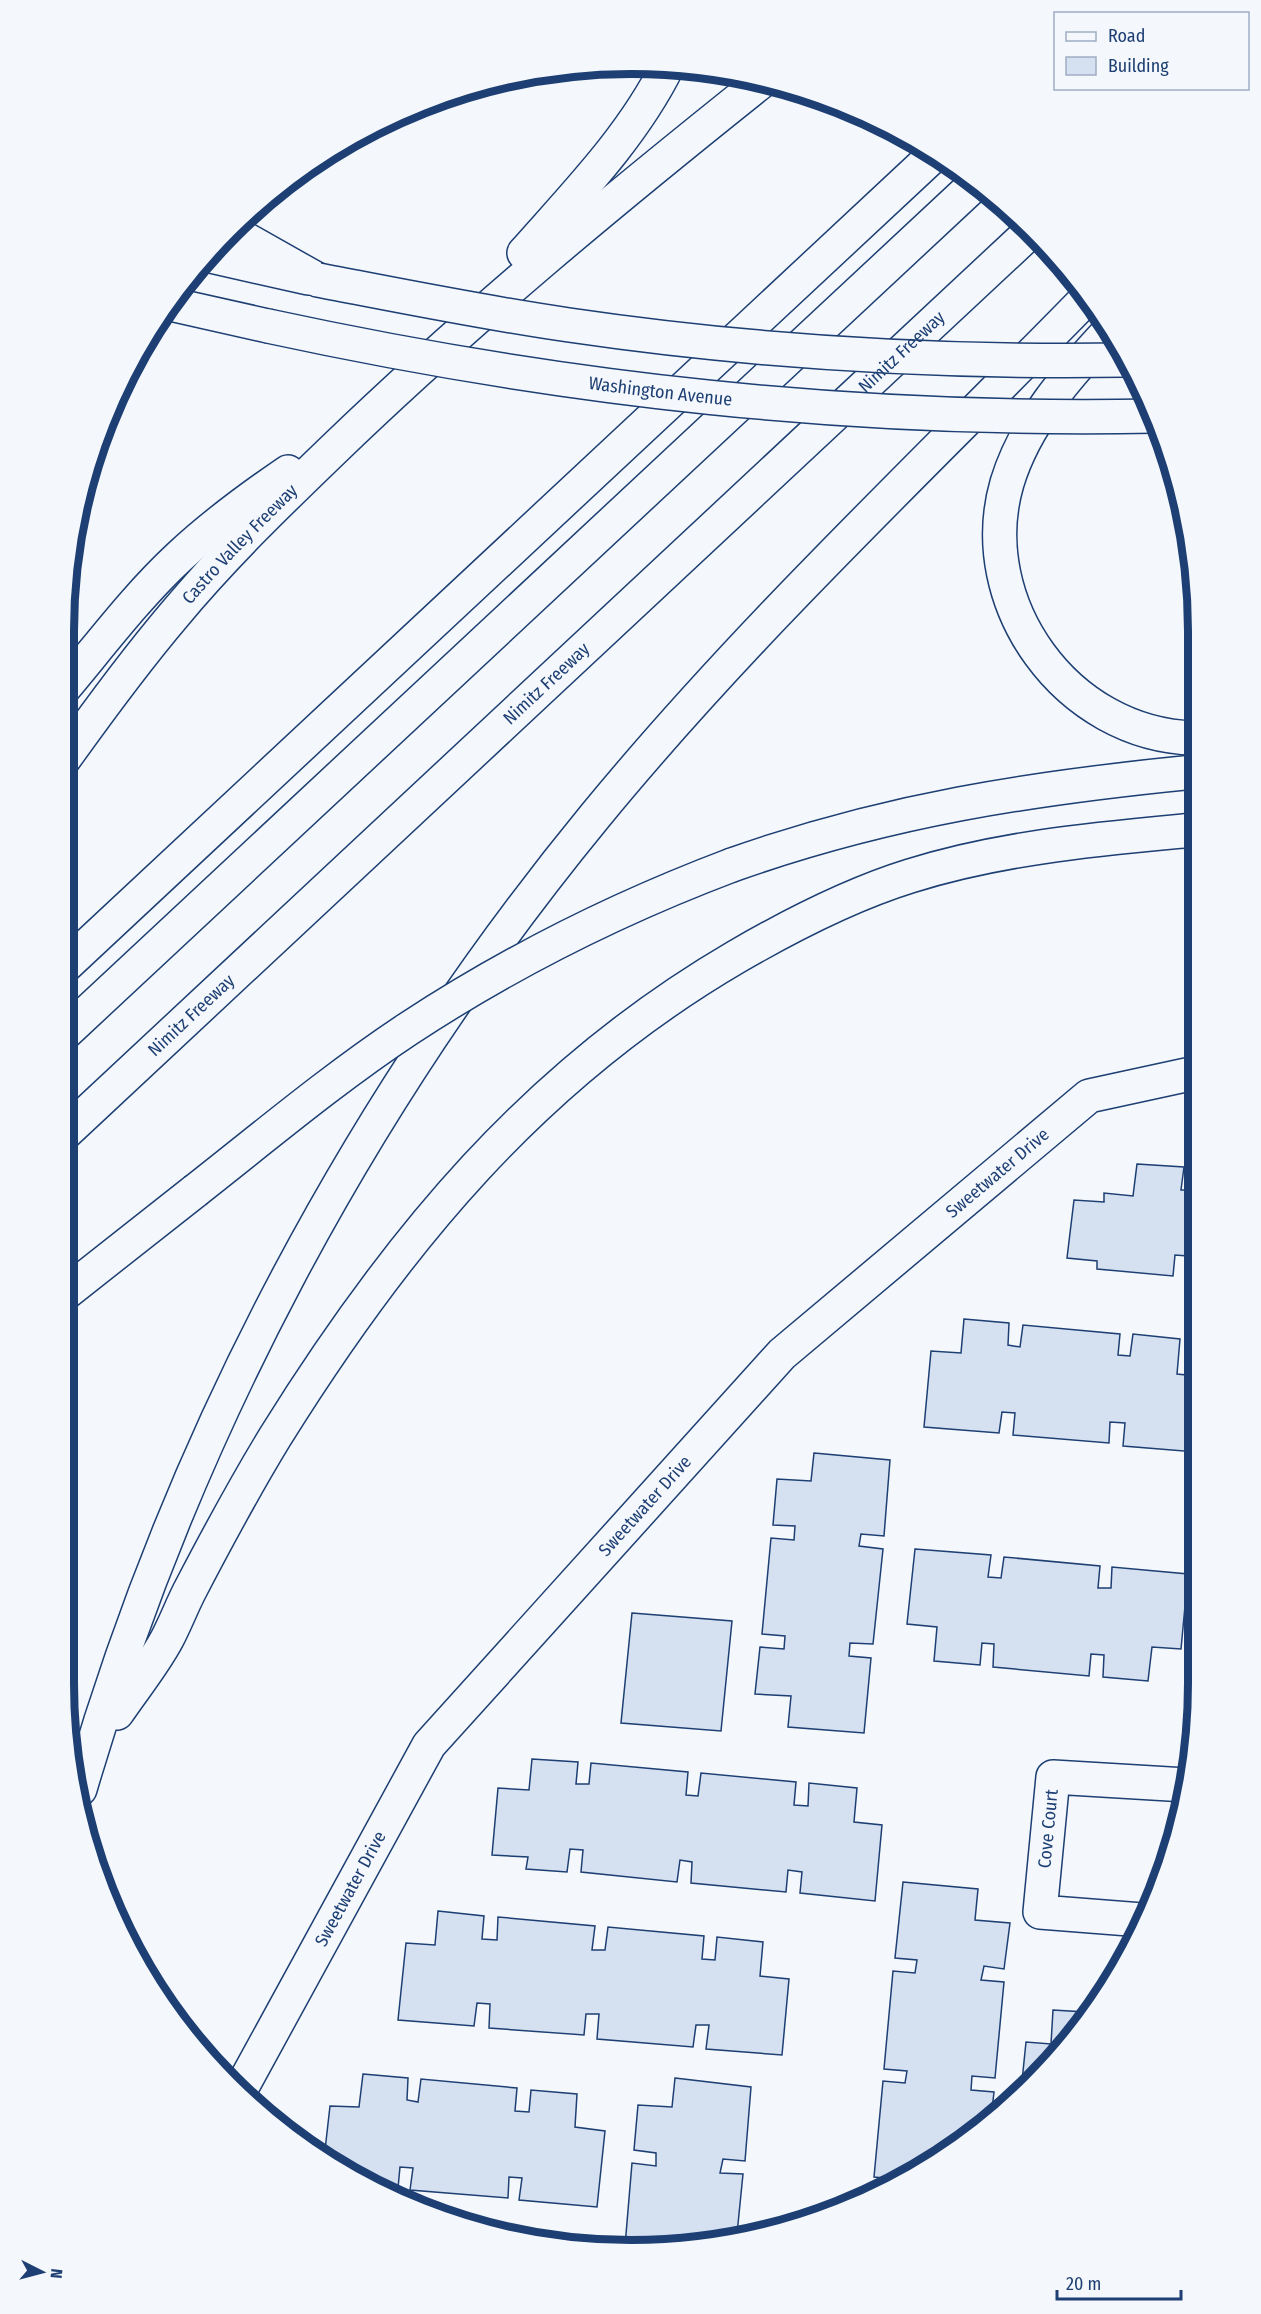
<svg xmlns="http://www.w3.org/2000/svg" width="1261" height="2314" font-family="'Fira Sans Condensed',sans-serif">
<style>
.building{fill:#d5e0f0;stroke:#1d3f73;stroke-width:1.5}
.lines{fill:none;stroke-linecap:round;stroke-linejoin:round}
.minor-casing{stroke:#1d3f73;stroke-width:36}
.major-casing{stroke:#1d3f73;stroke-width:36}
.highway-casing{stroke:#1d3f73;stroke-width:36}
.minor{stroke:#f4f7fb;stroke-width:33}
.major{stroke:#f4f7fb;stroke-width:33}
.highway{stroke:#f4f7fb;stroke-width:33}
.major-bridge-casing{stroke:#1d3f73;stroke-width:36;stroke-linecap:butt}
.highway-bridge-casing{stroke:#1d3f73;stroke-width:36;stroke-linecap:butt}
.major-bridge{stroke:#f4f7fb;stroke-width:33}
.highway-bridge{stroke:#f4f7fb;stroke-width:33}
.labels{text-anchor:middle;stroke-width:4.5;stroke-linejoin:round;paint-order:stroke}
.street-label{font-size:18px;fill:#1d3f73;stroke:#f4f7fb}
.rim{fill:none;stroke:#1d3f73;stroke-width:8}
</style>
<rect width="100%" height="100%" fill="#f4f7fb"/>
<g class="building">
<polygon points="1137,1164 1184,1167 1181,1190 1195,1190 1195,1186 1195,1278 1187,1277 1188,1256 1175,1255 1173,1276 1097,1269 1097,1261 1067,1258 1074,1200 1104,1202 1104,1193 1133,1196"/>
<polygon points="964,1319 1009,1323 1008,1345 1020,1347 1023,1325 1120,1334 1118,1355 1130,1356 1133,1334 1180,1339 1177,1374 1196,1376 1196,1452 1123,1446 1125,1423 1110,1422 1109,1443 1013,1435 1015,1413 1002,1412 999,1433 924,1427 931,1351 961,1353"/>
<polygon points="814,1453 890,1460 884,1536 861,1534 859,1546 883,1549 873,1644 850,1643 849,1656 871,1658 864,1733 788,1727 791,1696 755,1694 760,1647 784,1649 785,1636 762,1634 771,1538 794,1540 795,1526 773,1525 777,1479 811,1481"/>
<polygon points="915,1549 991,1555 988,1577 1001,1578 1004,1557 1100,1566 1098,1588 1111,1588 1112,1567 1188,1574 1181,1649 1152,1647 1148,1681 1103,1677 1104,1655 1091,1654 1089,1676 993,1667 994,1644 982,1643 980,1665 934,1661 937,1627 907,1624"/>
<polygon points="632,1613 732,1621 721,1731 621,1723"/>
<polygon points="532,1759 578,1762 576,1784 589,1784 591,1763 688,1772 686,1795 698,1796 701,1773 796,1782 794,1805 808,1806 809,1783 857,1788 854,1822 882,1825 875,1901 800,1893 802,1872 788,1870 786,1892 691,1883 692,1862 680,1860 677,1882 581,1872 583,1850 570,1849 567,1872 526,1869 528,1857 492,1855 498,1788 529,1790"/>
<polygon points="903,1882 978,1889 975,1920 1010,1923 1004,1969 984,1966 981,1980 1004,1982 995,2078 972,2076 971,2090 994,2092 991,2118 894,2179 874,2177 883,2081 905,2083 907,2071 884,2069 893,1971 915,1973 917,1960 895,1958"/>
<polygon points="438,1911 484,1916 482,1939 497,1940 498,1917 595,1926 592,1950 605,1950 608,1927 704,1936 702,1959 715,1960 717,1937 763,1942 760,1976 789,1979 782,2055 706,2049 709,2025 696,2025 693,2047 597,2039 599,2014 586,2014 584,2035 489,2028 490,2004 477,2003 474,2026 398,2020 406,1943 435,1945"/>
<polygon points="1053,2010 1085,2012 1021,2091 1026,2042 1051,2044"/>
<polygon points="363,2074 408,2078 407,2100 418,2102 421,2079 517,2088 515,2111 529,2112 531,2090 577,2094 575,2127 605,2131 597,2207 519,2200 522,2178 509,2177 508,2198 410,2190 413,2168 400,2167 398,2188 385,2187 324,2159 330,2106 359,2107"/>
<polygon points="675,2078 751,2087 745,2161 723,2159 720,2173 743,2174 737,2234 668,2250 625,2246 632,2163 656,2166 656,2153 634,2150 638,2105 672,2107"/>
</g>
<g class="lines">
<defs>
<g id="minor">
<path id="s1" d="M1142,1920L1040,1912L1053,1777L1186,1785"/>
<path id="s2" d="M242,2087L429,1745L782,1354L1089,1096L1195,1073"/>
</g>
<g id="major">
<polyline points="206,255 308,278"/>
<polyline points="170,304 268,326"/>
</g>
<g id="highway">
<polyline points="228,234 247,240 318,280"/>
<path d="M524,253C576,194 632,137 667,67"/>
<path d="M1110,330C1068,375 1025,423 1007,483C972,603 1067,735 1194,738"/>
<path d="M64,688C101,644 137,596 179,557C213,525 250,498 288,472"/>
<path id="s3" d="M64,759C99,710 135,661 174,615C223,556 279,502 334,449C470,318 614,199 762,81"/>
<path d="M732,865C887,810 1031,788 1194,772"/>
<polyline points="64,967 935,154"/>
<polyline points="64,1034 976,183"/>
<path id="s4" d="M64,1134L1030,232"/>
<polyline points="63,1295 195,1191"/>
<path d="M117,1713C134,1688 153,1665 167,1639C175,1624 181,1608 189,1592C216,1540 244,1488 275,1437C397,1241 534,1075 736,957C791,925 849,895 910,876C1002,847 1099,839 1194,830"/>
<path d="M80,1789C183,1434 361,1101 595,816C746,632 921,468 1087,298"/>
</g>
</defs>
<use href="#minor" class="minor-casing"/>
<use href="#major" class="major-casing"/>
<use href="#highway" class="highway-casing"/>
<use href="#minor" class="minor"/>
<use href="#major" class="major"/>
<use href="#highway" class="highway"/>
<defs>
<g id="major-bridge">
<path d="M318,280C402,296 485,313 569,325C753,352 941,363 1126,360"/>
<path id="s5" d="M268,326C564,390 852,422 1155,416"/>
</g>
<path id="highway-bridge" d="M195,1191C265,1136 334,1078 408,1029C510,962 618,908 732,865"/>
</defs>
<use href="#major-bridge" class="major-bridge-casing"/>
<use href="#highway-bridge" class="highway-bridge-casing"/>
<use href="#major-bridge" class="major-bridge"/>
<use href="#highway-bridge" class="highway-bridge"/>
</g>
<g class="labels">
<g class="street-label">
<text dy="6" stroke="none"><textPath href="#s4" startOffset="1146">Nimitz Freeway</textPath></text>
<text dy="6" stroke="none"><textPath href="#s5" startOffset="398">Washington Avenue</textPath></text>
<text dy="6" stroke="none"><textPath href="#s3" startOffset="278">Castro Valley Freeway</textPath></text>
<text dy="6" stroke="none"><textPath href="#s4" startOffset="660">Nimitz Freeway</textPath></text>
<text dy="6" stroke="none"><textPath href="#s4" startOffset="174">Nimitz Freeway</textPath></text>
<text dy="6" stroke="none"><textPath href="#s2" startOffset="1198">Sweetwater Drive</textPath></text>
<text dy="6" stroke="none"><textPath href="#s2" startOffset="712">Sweetwater Drive</textPath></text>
<text dy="6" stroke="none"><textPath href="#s1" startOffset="186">Cove Court</textPath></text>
<text dy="6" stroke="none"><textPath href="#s2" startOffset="226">Sweetwater Drive</textPath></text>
</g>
</g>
<path d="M0 0H1261V2314H0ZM631 74H631A557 557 0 0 1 1188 631V1683A557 557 0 0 1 631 2240H631A557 557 0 0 1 74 1683V631A557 557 0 0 1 631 74Z" fill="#f4f7fb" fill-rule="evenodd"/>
<path class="rim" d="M631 74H631A557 557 0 0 1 1188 631V1683A557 557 0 0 1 631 2240H631A557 557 0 0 1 74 1683V631A557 557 0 0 1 631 74Z"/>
<rect x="1054" y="12" width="195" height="78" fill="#f4f7fb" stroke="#9eadc5" stroke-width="1.5"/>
<rect x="1066" y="32" width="30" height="9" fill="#f4f7fb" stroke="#9eadc5" stroke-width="1.5"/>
<text x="1108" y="42" font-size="18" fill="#1d3f73">Road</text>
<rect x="1066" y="57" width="30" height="18" fill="#d5e0f0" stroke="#9eadc5" stroke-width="1.5"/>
<text x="1108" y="72" font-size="18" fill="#1d3f73">Building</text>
<g transform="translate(42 2272) rotate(96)" stroke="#f4f7fb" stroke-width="4.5" paint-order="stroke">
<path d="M0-4.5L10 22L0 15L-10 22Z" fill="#1d3f73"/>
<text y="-9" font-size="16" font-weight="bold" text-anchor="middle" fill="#1d3f73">N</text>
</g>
<path d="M1057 2290v9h124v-9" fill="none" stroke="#1d3f73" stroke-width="3"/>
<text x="1066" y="2290" font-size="18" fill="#1d3f73" stroke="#f4f7fb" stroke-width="4.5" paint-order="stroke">20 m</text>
</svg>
